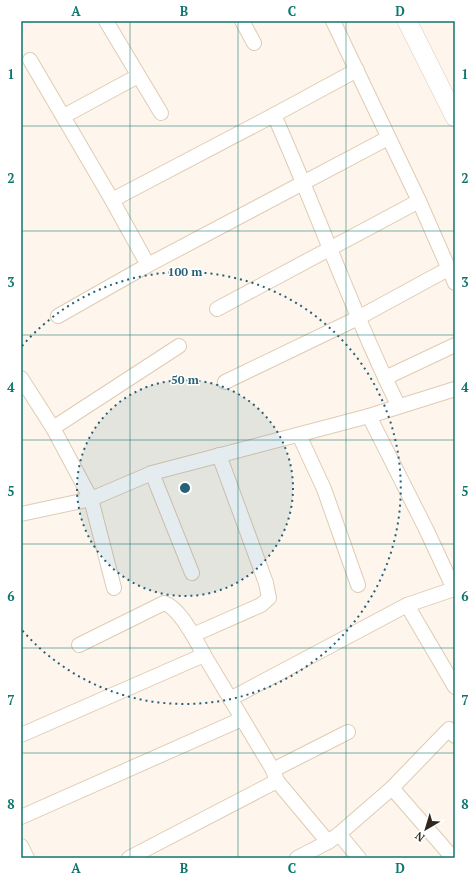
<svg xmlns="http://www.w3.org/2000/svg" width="476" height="879" font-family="'PT Serif',serif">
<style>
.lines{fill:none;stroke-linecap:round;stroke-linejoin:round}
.street-casing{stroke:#dfcbb3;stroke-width:16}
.secondary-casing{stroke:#dfcbb3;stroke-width:20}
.street{stroke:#fff;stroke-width:14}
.secondary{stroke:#fff;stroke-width:19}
.grid{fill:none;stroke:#0f766e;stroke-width:1;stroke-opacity:0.55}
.ring{fill:none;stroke:#266079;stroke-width:2;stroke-dasharray:2 4}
.centre{fill:#266079;stroke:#fff;stroke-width:2}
.ring-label{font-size:12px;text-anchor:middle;font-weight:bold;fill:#266079;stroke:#fff;stroke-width:3;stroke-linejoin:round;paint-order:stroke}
.neatline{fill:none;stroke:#0f766e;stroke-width:1.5}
.grid-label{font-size:13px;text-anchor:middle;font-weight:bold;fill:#0f766e}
</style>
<rect width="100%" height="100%" fill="#fef6ec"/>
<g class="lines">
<defs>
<g id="street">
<polyline points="106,21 161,113"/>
<polyline points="242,21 254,43"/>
<polyline points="333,21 419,201 455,283"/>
<polyline points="30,60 112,200"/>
<path d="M357,70L274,115C317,211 352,311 398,405"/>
<polyline points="64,116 138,76"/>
<polyline points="148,265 112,200 274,115"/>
<polyline points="217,309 419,201"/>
<polyline points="58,316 148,265 388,138"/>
<polyline points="21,378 53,428 91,499 114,588"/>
<polyline points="385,378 455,345"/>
<polyline points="225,382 358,318 448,269"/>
<polyline points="53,428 179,346"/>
<polyline points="299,435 324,489 358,585"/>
<polyline points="152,473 192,573"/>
<polyline points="21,514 91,499 152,473 369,416 455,389"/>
<polyline points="407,605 455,687"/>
<polyline points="193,635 261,605 269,598 266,583 219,455"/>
<path d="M79,645L164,603C180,608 196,640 204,655"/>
<polyline points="230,699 407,605 454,589 426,529 369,416"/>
<polyline points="21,735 204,655 273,770 277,781 328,842 339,834"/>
<polyline points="273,770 348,732"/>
<polyline points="392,788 453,858"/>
<polyline points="21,817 242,719"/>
<polyline points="21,846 27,858"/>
<polyline points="129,858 277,781"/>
<polyline points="297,858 328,842"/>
<polyline points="359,858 339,834 392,788 449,729 455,736"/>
</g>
<polyline id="secondary" points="407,21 455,117"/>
</defs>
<use href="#street" class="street-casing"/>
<use href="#secondary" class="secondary-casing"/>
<use href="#street" class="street"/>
<use href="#secondary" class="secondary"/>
</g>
<path class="grid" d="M130,21V858M238,21V858M346,21V858M21,126H455M21,231H455M21,335H455M21,440H455M21,544H455M21,648H455M21,753H455"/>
<circle cx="185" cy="488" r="108" fill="#266079" fill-opacity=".12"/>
<g class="ring">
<circle cx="185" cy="488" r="108"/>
<path d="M22 346A216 216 0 1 1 22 630"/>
</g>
<circle cx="185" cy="488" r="6" class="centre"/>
<g class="ring-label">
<text x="185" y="276">100 m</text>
<text x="185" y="384">50 m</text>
</g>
<rect width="476" height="879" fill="none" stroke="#ffffff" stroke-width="44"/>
<g transform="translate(426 829) rotate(218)" stroke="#ffffff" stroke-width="3" paint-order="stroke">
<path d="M0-3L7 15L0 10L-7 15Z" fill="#30281f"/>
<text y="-6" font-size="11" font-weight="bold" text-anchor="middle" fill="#30281f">N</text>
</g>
<rect x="22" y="22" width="432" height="835" class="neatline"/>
<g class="grid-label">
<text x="76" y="16">A</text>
<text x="184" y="16">B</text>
<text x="292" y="16">C</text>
<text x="400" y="16">D</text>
<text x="11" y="79">1</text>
<text x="465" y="79">1</text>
<text x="11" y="183">2</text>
<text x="465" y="183">2</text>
<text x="11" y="287">3</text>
<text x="465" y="287">3</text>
<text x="11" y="392">4</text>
<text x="465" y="392">4</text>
<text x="11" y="496">5</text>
<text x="465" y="496">5</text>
<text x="11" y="601">6</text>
<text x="465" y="601">6</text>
<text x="11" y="705">7</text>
<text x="465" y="705">7</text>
<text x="11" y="809">8</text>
<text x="465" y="809">8</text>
<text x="76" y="873">A</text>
<text x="184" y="873">B</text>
<text x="292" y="873">C</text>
<text x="400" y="873">D</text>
</g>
</svg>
